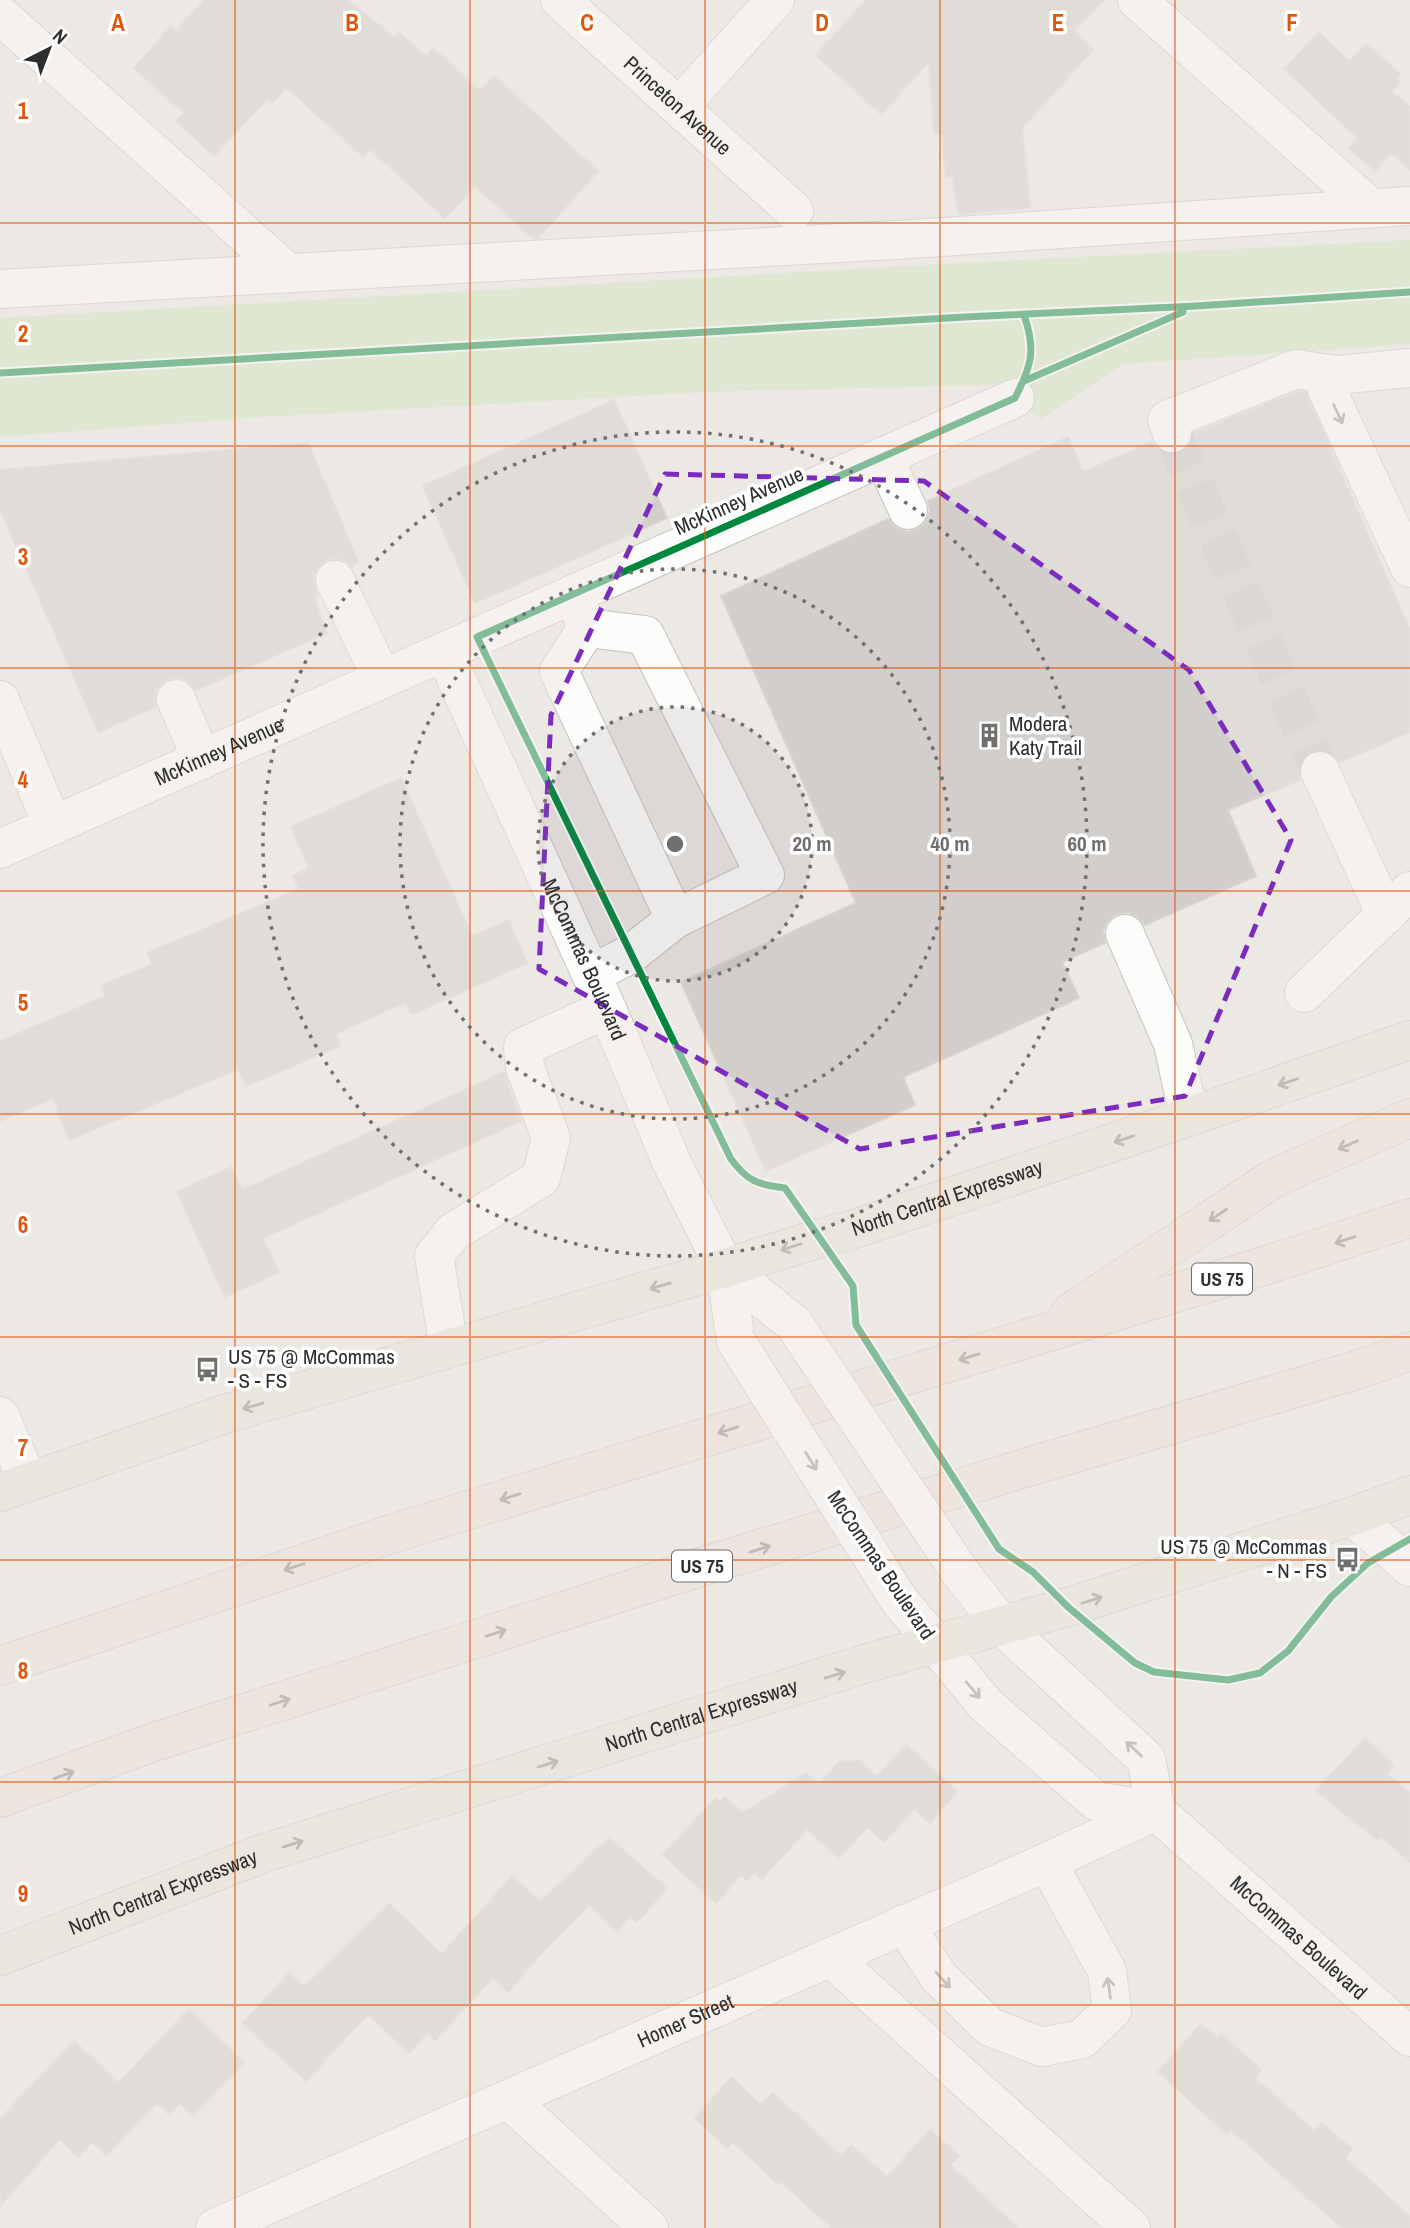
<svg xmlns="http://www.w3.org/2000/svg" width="1410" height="2228" font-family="'Archivo Narrow',sans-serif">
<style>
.green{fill:#cee6be}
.building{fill:#d1cecb;stroke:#d7d4d0;stroke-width:2}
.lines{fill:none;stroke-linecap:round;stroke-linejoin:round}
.minor-tunnel{stroke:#c6c3c0;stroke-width:38;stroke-dasharray:38 19;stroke-linecap:butt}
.minor-casing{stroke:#c5c4c5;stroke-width:40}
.major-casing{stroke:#c6c5c4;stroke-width:40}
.highway-casing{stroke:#c6c5c4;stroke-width:40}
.minor{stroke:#fcfcfb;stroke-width:38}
.major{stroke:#e8e4d6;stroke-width:38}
.highway{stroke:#eadfd6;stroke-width:38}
.minor-bridge-casing{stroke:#c5c4c5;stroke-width:40;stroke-linecap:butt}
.minor-bridge{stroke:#fcfcfb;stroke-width:38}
.cycleway-casing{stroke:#fff;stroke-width:11}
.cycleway{stroke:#00873e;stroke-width:7}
.oneway{stroke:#959594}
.oneway2{stroke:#8b8982}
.oneway3{stroke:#8c8682}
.marked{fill:none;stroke:#7b2cbf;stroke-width:5;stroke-dasharray:14 9;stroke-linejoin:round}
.grid{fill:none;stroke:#df570e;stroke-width:2;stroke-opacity:0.55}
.ring{fill:none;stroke:#706f6e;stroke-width:3.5;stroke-dasharray:3.5 7}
.labels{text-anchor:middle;stroke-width:7;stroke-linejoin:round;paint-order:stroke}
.shield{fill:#fff;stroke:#6d6d6d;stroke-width:2}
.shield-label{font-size:19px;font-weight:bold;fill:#2e2e2e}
.street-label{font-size:21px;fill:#2e2e2e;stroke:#fff}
.poi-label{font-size:21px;fill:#2e2e2e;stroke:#fff;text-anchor:start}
.grid-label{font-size:23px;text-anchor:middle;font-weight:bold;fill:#df570e;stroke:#fff;stroke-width:7;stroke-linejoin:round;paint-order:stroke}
.centre{fill:#706f6e;stroke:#fff;stroke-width:3.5}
.ring-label{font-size:21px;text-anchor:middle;font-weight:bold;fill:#706f6e;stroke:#fff;stroke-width:7;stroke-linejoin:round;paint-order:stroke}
</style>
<rect width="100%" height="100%" fill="#ece8e4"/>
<polygon class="green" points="1410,240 1410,344 1124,364 1041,419 990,385 706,392 263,417 0,437 0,318 943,264"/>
<g class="building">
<polygon points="204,0 347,0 394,37 399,32 426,56 433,48 480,91 494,76 598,171 538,238 533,238 475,186 445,218 370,149 363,156 286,87 273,102 268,98 214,156 176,121 184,113 134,68 171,26 176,31"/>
<polygon points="866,0 1104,0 1074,31 1093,50 1022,128 1030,208 958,214 953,177 946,177 942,133 934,133 929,62 881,114 816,55"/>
<polygon points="1319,32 1349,61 1367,44 1400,74 1396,78 1400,82 1391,91 1410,107 1410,170 1391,153 1375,171 1349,148 1358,138 1284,69"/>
<polygon points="1299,391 1306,393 1410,630 1410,732 1340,762 1333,754 1323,749 1310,751 1302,759 1298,768 1300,780 1228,810 1256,876 1145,925 1138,917 1128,912 1116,914 1107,922 1103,931 1105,943 1062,962 1079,998 903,1077 915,1105 766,1171 681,982 856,903 721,596 888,519 896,528 907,532 917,530 926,522 930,511 928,501 1068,437 1083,472 1152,442 1159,450 1168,454 1179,454 1189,446 1193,433"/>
<polygon points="614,400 667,518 475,603 423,486"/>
<polygon points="308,443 358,561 352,567 347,562 336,558 325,561 317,568 313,579 318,595 314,598 327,633 196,690 190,682 179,677 167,679 159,685 154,696 156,707 98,732 0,509 0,470"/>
<polygon points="401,778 472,936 509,920 527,963 411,1015 406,1002 335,1034 340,1046 246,1086 238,1069 69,1140 53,1098 0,1121 0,1041 106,996 101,986 152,964 147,953 299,889 293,876 309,868 291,827"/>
<polygon points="504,1072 521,1121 263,1238 279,1272 225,1297 177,1192 231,1167 242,1190"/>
<polygon points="1365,1738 1394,1765 1386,1774 1410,1793 1410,1862 1381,1836 1377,1840 1316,1791"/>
<polygon points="906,1745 957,1791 930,1823 914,1809 884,1842 868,1827 839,1858 807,1829 762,1879 754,1872 747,1880 741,1875 716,1903 663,1855 715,1798 720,1802 725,1797 743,1813 806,1773 819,1785 839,1762 859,1761 877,1777"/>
<polygon points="609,1838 667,1888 637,1922 630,1916 617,1931 590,1904 545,1949 508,1992 493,1978 435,2040 428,2032 409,2053 368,2014 306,2081 243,2023 289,1973 304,1987 389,1904 442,1954 512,1876 540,1902"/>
<polygon points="189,2009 244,2063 193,2115 180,2103 169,2114 157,2103 106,2155 92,2142 78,2157 60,2139 0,2206 0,2119 74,2041 118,2083"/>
<polygon points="1201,2024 1217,2038 1221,2034 1261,2070 1255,2078 1314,2131 1322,2123 1352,2149 1345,2158 1410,2216 1410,2228 1342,2228 1231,2130 1227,2134 1158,2072"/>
<polygon points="732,2077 761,2105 773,2093 841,2156 851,2145 887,2177 930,2130 959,2156 950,2165 1018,2228 832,2228 780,2181 778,2184 733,2142 727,2148 695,2118"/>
</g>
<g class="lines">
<polyline class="minor-tunnel" points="1172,433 1320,771"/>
<defs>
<g id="minor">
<path id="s1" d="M560,0L794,211"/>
<polyline points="1137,0 1371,208"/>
<polyline points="0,15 287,272"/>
<polyline points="679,107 775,0"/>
<polyline points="0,289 896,240 1410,206"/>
<polyline points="1410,368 1337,375 1327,390 1410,568"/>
<polyline points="1172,433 1167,420 1296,369 1337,375"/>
<polyline points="883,456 908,510"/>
<polyline points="335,580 382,679"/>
<polyline points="573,594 587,628 559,671 675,919 631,954 591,974"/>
<polyline points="587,628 645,635 765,875 675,919"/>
<path id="s2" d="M444,652L607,1009L672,1163L725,1268L736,1341"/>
<polyline points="176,699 202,760"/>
<polyline points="0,700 53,826"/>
<polyline points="1320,771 1386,915"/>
<path id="s3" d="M0,849L1015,398"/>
<polyline points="1125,934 1173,1044 1189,1117"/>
<polyline points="1304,993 1410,891"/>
<polyline points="725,1268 794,1324"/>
<polyline points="449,1348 434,1256 453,1232 541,1178 551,1138 525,1067 523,1047 607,1009"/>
<polyline points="0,1416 28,1482"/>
<polyline points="1353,1516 1410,1567"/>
<polyline points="960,1572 1003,1627 1146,1759 1156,1811"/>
<path id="s4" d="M899,1600L986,1705L1096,1801L1156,1811L1410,2037"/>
<polyline points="904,1924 939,1977 990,2027 1042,2047 1082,2039 1112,2010 1107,1971 1047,1862"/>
<polyline points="830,1957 1131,2228"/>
<polyline points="509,2100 649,2228"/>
<path id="s5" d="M215,2228L1047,1862L1156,1811"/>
</g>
<g id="major">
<path id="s6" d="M0,1492L225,1414L725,1268L820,1238L851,1230L1189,1117L1410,1040"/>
<path id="s7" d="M0,1956L261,1854L874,1661L1068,1607L1353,1516L1410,1495"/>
</g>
<g id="highway">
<polyline points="1070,1313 1274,1178 1410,1118"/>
<polyline points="0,1666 394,1533 1283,1260 1410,1218"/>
<polyline points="0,1798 154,1742 710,1564 1038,1464 1360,1369 1410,1351"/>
</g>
</defs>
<use href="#minor" class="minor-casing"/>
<use href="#major" class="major-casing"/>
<use href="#highway" class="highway-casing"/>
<use href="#minor" class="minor"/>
<use href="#major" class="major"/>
<use href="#highway" class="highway"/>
<defs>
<g id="minor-bridge">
<polyline points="794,1324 960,1572"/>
<polyline points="736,1341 899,1600"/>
</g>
</defs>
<use href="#minor-bridge" class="minor-bridge-casing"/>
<use href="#minor-bridge" class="minor-bridge"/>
<defs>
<g id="cycleway">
<path d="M1024,315C1036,349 1032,365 1015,398L477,637L731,1159C748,1182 757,1184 785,1188L853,1286L856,1325L999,1549L1033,1572L1068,1607L1135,1663L1154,1672L1228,1680L1260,1673L1288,1651L1331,1597L1368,1563L1410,1539"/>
<polyline points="0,373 965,317 1196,306 1410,292"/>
<polyline points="1024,381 1183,312"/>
</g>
</defs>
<use href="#cycleway" class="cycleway-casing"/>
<use href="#cycleway" class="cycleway"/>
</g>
<defs><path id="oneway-shaft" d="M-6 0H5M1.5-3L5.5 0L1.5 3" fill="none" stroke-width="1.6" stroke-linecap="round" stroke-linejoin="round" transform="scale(1.75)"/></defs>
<g class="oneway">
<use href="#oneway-shaft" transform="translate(1338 414) rotate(65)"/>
<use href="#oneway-shaft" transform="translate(811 1461) rotate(58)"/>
<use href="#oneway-shaft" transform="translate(973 1690) rotate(50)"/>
<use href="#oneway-shaft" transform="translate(1134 1749) rotate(-137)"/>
<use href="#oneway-shaft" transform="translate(943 1980) rotate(48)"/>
<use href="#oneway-shaft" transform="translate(1109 1988) rotate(-98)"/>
</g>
<g class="oneway2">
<use href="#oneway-shaft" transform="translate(1288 1082) rotate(161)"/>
<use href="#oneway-shaft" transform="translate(1124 1139) rotate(161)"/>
<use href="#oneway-shaft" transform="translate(791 1247) rotate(162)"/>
<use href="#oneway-shaft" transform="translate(660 1286) rotate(164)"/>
<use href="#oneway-shaft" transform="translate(253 1406) rotate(164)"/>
<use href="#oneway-shaft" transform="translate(1092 1600) rotate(-18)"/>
<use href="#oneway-shaft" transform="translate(835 1675) rotate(-17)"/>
<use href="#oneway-shaft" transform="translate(548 1764) rotate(-17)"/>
<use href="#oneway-shaft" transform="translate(293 1844) rotate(-17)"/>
</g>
<g class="oneway3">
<use href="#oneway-shaft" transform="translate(1348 1145) rotate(156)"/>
<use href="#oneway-shaft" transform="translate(1218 1215) rotate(146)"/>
<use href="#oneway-shaft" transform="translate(1345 1240) rotate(162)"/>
<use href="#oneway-shaft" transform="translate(969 1357) rotate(163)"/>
<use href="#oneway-shaft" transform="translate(728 1430) rotate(163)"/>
<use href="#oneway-shaft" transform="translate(510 1497) rotate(163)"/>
<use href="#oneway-shaft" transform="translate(760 1549) rotate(-17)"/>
<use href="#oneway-shaft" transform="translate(294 1567) rotate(162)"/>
<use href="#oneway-shaft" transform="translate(496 1633) rotate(-18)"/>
<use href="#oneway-shaft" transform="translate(280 1702) rotate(-18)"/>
<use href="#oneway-shaft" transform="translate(64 1775) rotate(-20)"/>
</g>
<path d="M0 0H1410V2228H0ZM665,474L924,481L1189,670L1291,840L1185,1096L860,1149L539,969L551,715Z" fill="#ece8e4" fill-opacity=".55" fill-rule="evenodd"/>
<path class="marked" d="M665,474L924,481L1189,670L1291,840L1185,1096L860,1149L539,969L551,715Z"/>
<path class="grid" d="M235,0V2228M470,0V2228M705,0V2228M940,0V2228M1175,0V2228M0,223H1410M0,446H1410M0,668H1410M0,891H1410M0,1114H1410M0,1337H1410M0,1560H1410M0,1782H1410M0,2005H1410"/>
<circle cx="675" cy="844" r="137" fill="#706f6e" fill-opacity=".12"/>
<g class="ring">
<circle cx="675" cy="844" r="137"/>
<circle cx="675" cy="844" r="275"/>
<circle cx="675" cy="844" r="412"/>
</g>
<defs>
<symbol id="building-bare" viewBox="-9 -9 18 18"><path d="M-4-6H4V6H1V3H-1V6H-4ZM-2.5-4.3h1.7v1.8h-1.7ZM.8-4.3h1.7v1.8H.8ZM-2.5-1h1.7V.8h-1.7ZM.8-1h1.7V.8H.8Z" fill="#706f6e" stroke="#fff" stroke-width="2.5" paint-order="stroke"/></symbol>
<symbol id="bus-bare" viewBox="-9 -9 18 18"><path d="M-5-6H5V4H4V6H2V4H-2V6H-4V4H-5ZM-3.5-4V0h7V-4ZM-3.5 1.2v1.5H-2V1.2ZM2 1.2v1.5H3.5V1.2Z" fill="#706f6e" stroke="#fff" stroke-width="2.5" paint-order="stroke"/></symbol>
</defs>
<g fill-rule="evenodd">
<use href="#building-bare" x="972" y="718" width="35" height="35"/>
<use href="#bus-bare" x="190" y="1352" width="35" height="35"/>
<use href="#bus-bare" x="1330" y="1542" width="35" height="35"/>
</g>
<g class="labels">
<g class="shield">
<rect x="1192" y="1263.5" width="60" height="31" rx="5"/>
<rect x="672" y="1550.5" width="60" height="31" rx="5"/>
</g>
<g class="shield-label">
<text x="1222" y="1286">US 75</text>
<text x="702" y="1573">US 75</text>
</g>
<g class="street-label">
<text dy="7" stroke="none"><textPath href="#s1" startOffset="158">Princeton Avenue</textPath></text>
<text transform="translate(739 501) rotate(-24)" y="7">McKinney Avenue</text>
<text dy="7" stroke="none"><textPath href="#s3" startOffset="240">McKinney Avenue</textPath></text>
<text dy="7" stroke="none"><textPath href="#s2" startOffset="338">McCommas Boulevard</textPath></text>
<text dy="7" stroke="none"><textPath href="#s6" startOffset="992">North Central Expressway</textPath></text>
<text transform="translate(881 1565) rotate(56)" y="7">McCommas Boulevard</text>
<text dy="7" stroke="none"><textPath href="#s7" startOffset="742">North Central Expressway</textPath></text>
<text dy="7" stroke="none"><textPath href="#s7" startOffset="175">North Central Expressway</textPath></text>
<text dy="7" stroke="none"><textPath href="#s4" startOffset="534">McCommas Boulevard</textPath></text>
<text dy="7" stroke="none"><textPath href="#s5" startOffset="514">Homer Street</textPath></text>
</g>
<g class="poi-label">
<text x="1009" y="731">Modera<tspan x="1009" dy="24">Katy Trail</tspan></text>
<text x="228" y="1364">US 75 @ McCommas<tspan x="228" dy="24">- S - FS</tspan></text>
<text x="1327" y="1554" text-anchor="end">US 75 @ McCommas<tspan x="1327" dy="24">- N - FS</tspan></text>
</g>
</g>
<g class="grid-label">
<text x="118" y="31">A</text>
<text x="352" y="31">B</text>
<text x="587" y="31">C</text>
<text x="822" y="31">D</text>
<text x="1058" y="31">E</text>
<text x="1292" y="31">F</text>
<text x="23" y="119">1</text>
<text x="23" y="342">2</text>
<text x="23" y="565">3</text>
<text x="23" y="788">4</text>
<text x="23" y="1011">5</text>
<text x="23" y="1233">6</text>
<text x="23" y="1456">7</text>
<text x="23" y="1679">8</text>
<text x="23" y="1902">9</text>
</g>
<circle cx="675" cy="844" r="10" class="centre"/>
<g class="ring-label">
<text x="812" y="851">20 m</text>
<text x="950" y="851">40 m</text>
<text x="1087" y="851">60 m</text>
</g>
<g transform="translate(49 49) rotate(42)" stroke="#ffffff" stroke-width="5" paint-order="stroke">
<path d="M0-5L12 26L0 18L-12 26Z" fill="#2e2e2e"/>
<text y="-10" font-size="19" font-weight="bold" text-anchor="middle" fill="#2e2e2e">N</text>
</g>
</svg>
